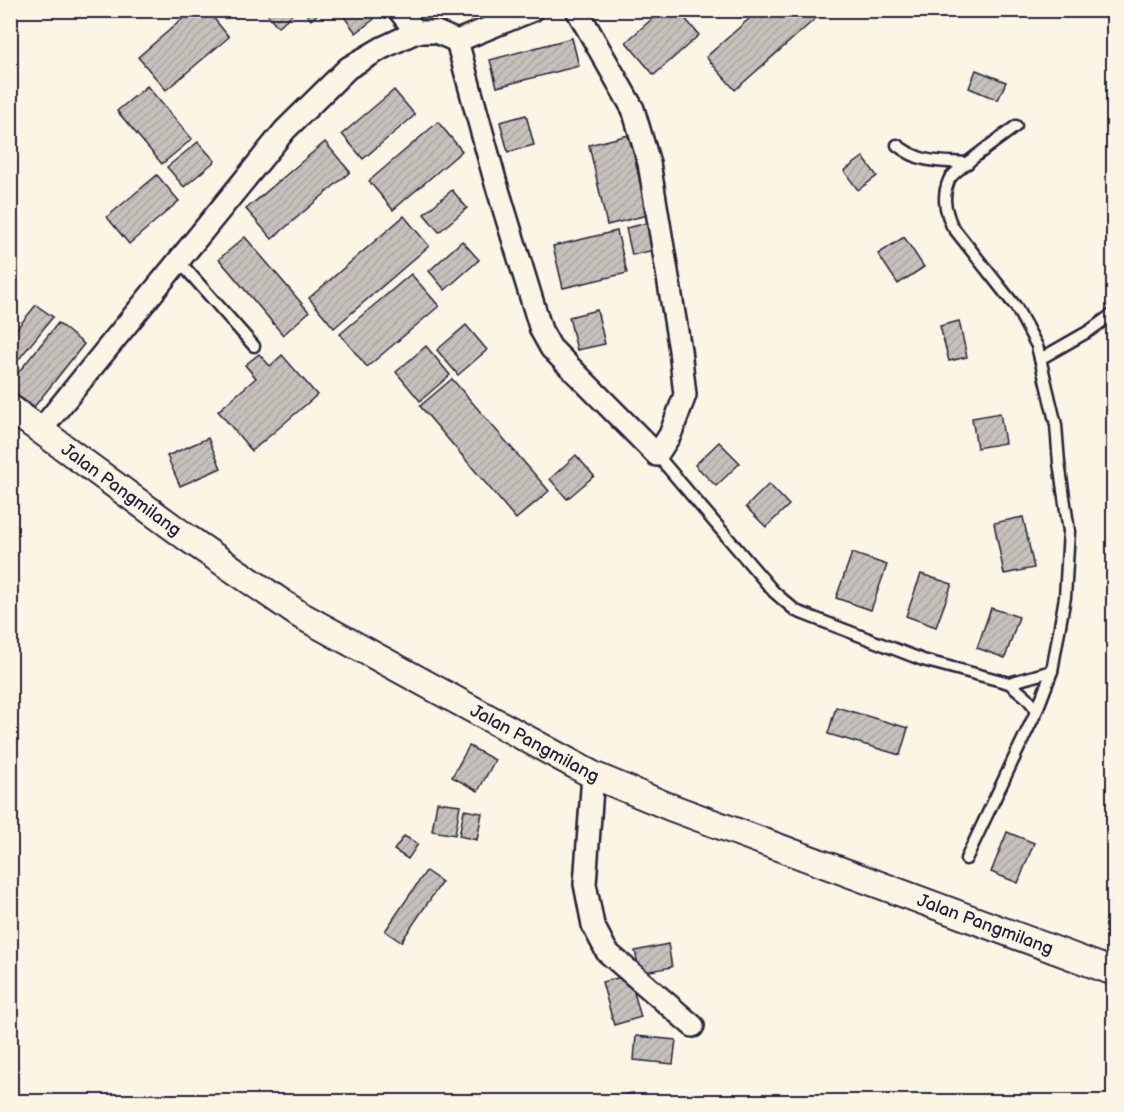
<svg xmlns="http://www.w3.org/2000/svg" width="1124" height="1112" font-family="'Balsamiq Sans',sans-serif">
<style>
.building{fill:url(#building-hatch);stroke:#22223b;stroke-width:1.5}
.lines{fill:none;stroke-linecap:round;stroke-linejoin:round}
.service-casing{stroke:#22223b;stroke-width:15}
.minor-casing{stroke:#22223b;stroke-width:26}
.tertiary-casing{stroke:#22223b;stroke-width:30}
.service{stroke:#fcf5e5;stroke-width:10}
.minor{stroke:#fcf5e5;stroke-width:21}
.tertiary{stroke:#fcf5e5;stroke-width:26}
.labels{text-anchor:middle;stroke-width:4.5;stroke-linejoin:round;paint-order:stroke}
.street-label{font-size:18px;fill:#22223b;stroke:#fcf5e5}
</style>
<defs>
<pattern id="building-hatch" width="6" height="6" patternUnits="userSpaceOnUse" patternTransform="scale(1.5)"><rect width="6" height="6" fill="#c6c1bb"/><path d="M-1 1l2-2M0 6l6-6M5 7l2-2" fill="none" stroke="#aaa6a2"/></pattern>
</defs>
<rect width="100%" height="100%" fill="#fcf5e5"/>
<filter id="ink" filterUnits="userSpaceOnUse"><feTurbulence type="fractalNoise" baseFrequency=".0167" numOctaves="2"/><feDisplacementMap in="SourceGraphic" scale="12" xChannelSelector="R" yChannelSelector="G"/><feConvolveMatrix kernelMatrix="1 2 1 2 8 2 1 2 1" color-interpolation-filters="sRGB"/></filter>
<g filter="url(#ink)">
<g class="building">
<polygon points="193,10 207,10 229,37 166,90 138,57"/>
<polygon points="217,10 234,10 224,19"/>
<polygon points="264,10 297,10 278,27"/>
<polygon points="303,10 322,10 311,20"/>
<polygon points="339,10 367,10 374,19 356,33"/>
<polygon points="443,10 465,10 444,16"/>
<polygon points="662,10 678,10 699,35 654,75 626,42"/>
<polygon points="759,10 825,10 735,90 706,57"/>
<polygon points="572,38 579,66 497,87 490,60"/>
<polygon points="976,70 1006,82 998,100 969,88"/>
<polygon points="147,86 192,139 162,164 117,111"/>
<polygon points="394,90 415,115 363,159 342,134"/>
<polygon points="526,115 534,145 508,152 500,122"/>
<polygon points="438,122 462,151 393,210 369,181"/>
<polygon points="629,135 648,215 607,225 589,145"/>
<polygon points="198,142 215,161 184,187 167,167"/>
<polygon points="325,142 350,172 272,239 246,209"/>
<polygon points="863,157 877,176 858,190 844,171"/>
<polygon points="157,175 179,201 129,244 107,217"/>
<polygon points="452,190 467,208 439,232 424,214"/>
<polygon points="404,216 429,246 334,328 309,298"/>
<polygon points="648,223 654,250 632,255 626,228"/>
<polygon points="617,231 627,273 563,288 553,246"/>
<polygon points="245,237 309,312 283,335 219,259"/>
<polygon points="904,237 924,267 898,284 878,254"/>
<polygon points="462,241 479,260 445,290 429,271"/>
<polygon points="411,274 439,306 367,367 340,334"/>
<polygon points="36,305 53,317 10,370 10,337"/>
<polygon points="597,310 605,344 577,350 569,317"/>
<polygon points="959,321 967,357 949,361 940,326"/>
<polygon points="58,323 84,344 34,407 10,390 10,383"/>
<polygon points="466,325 487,350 458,375 437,350"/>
<polygon points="426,346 450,375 420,401 396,372"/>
<polygon points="259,354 270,366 282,355 317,395 252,451 218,411 256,378 245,365"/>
<polygon points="452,379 549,491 516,519 420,406"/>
<polygon points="1000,413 1005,443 977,448 972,418"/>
<polygon points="208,438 221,468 180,486 167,456"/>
<polygon points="719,442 740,463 716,486 695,465"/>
<polygon points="576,455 594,476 567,499 550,479"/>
<polygon points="769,484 789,505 766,527 746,507"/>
<polygon points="1023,517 1034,568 1004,574 994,523"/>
<polygon points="852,553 887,565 871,610 836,598"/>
<polygon points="921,574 952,584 936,627 906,616"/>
<polygon points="991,608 1019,617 1005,658 977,648"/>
<polygon points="836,707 908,728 900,755 828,734"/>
<polygon points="469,746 495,760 478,791 452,777"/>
<polygon points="437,802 460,805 455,835 432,831"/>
<polygon points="464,810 482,813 477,840 459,836"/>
<polygon points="1007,832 1034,843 1018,883 991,872"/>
<polygon points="404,836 418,844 408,859 394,850"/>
<polygon points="426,871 442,882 401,942 385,931"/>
<polygon points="668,944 672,967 640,973 635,951"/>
<polygon points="629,975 641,1017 614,1025 602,982"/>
<polygon points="636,1036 676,1040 673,1064 634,1060"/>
<polygon points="633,1093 634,1102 608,1102 608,1098"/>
</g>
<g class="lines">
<defs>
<g id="service">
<path d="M1016,126C1005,135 953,171 949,180C942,196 945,210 952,226L1016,307L1037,346L1056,425L1059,463L1069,531L1065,597L1052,671L1037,710"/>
<path d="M897,145C921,164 939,161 968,163"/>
<polyline points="178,260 254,346"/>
<polyline points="1040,359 1089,331 1114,313"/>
<polyline points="657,455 774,592 796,611 923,660 1009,683 1052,671"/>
<polyline points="966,859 1037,710 1026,697 1009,683"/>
</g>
<g id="minor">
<polyline points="399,10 416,32"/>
<polyline points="457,41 495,180 541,330 551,348 657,455 670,435 685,395 680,350 649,163 633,109 577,10"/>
<polyline points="40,431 285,130 348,68 382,48 416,32 436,32 457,41 533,10"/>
<polyline points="593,775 585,884 593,925 607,952 693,1026"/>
</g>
<g id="tertiary">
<path id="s1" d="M10,408L186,537L300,615L593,775L670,807L1114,972"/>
</g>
</defs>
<use href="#service" class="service-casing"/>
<use href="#minor" class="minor-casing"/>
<use href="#tertiary" class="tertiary-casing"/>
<use href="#service" class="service"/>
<use href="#minor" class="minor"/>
<use href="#tertiary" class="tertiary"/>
</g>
</g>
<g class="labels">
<g class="street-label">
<text dy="6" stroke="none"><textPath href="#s1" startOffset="138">Jalan Pangmilang</textPath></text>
<text dy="6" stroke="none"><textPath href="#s1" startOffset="624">Jalan Pangmilang</textPath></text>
<text dy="6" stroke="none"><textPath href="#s1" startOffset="1110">Jalan Pangmilang</textPath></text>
</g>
</g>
<rect width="1124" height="1112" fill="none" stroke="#fcf5e5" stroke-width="36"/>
<rect x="18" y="18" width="1088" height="1076" fill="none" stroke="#22223b" stroke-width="2" filter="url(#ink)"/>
</svg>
